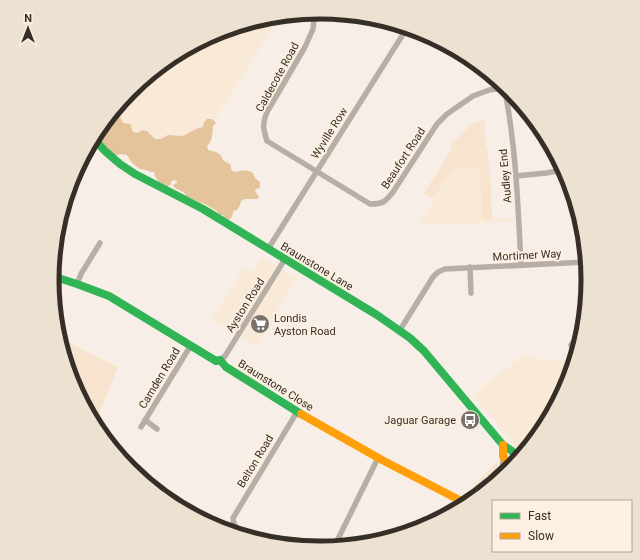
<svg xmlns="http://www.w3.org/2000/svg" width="640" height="560" font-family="Roboto,sans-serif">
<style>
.built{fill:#f9ead8}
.green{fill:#f8e4ce}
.forest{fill:#e4c49b}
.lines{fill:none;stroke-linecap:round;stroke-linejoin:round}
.street{stroke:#b7afa6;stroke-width:5.5}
.fast{stroke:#30b455;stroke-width:8}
.slow{stroke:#ff9f0a;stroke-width:8}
.labels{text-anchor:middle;stroke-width:4;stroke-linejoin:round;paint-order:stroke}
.street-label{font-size:11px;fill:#352f28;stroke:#fdf0e1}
.poi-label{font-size:11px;fill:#352f28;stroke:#fdf0e1;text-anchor:start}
.rim{fill:none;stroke:#352f28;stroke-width:5}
</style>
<rect width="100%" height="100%" fill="#f7efe7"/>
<g class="built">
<polygon points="268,17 274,17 270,32 189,161 123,128 113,112 131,90 171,57 218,32"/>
<polygon points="478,167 480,176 482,220 512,219 513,222 419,225 450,172 456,169"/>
<polygon points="262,257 297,278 256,346 211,319 244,268 253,272"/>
<polygon points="525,354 536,359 562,360 567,362 573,363 568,383 543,429 521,455 491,416 472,395"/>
</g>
<g class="green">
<polygon points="484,119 486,130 484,131 486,147 487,147 491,184 492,220 482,220 480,176 478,167 456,169 450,172 434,198 424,193 453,147 450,145 461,134 475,122 476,123"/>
<polygon points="59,338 118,367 95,424 72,382"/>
<polygon points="498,460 497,480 473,499 469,497 476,483"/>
</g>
<path class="forest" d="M116,108L123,123L130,124L133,132L138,133L142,130L147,131L155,139H161L168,135L183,136L196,129L203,127L204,122L207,119H212L216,123L213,126C212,134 213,141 207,146L208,150L216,152L221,155L223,160L231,165V169L234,172C241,171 247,169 253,173L255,178L260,182V188L256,189L255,192L259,196L258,199H245L241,201L240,205L237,210L233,211C233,217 231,219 226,221L224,219L223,215H219L217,211L205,204L199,202L186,196C184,190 177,191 173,186L174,184L177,183V181L173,180L171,182V185L167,186C159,182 156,181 154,172H151L146,170L140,169L132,163L127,155L121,154L114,156L101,141L97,132Z"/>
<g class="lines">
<g class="street">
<path d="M315,13L313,29L305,47L267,112C262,125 263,128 267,141L370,204C383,204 385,202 393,192L437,124L447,114L473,96L489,90L504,88"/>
<path d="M504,86C516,145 518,205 521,265"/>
<polyline points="516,176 546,173 563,170"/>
<polyline points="268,249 407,28"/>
<polyline points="470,267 471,293"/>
<polyline points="77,284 81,274 100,243"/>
<polyline points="400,330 433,277 438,272 445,269 586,262"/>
<polyline points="571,345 583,329"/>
<polyline points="220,360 225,356 285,259"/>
<polyline points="145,420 157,429"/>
<polyline points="141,427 191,345"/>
<polyline points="502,476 503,456"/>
<path d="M260,540L237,528C234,525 233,522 233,518L297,412"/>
<polyline points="334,547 378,458"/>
</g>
<g class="fast">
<polyline points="93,138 105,151 120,164 135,174 203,209 377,315 410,338 424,351 503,445 512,451 518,460"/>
<polyline points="52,276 77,284 109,296 216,361 220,360 226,367 301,414"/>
</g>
<g class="slow">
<polyline points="301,414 382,460 467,504"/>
<polyline points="503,445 503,456 511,468"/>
</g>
</g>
<defs>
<symbol id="supermarket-disc" viewBox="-11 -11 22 22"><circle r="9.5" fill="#79726b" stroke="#fdf0e1"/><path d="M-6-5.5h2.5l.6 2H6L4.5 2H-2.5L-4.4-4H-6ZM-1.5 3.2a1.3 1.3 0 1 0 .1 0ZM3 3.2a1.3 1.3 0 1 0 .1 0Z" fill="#fff"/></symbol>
<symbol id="bus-disc" viewBox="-11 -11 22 22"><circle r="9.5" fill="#79726b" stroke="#fdf0e1"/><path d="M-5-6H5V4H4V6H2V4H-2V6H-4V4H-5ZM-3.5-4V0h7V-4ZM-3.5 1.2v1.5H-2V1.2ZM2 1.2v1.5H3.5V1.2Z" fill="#fff"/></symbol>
</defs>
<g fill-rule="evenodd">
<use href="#supermarket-disc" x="249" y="313" width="22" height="22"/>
<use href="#bus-disc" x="459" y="409" width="22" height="22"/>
</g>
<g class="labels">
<g class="street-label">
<text transform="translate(277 77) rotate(-61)" y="4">Caldecote Road</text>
<text transform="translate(329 133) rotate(-58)" y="4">Wyville Row</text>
<text transform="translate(403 158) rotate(-57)" y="4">Beaufort Road</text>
<text transform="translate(505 176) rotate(-95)" y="4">Audley End</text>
<text transform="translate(527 255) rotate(-3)" y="4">Mortimer Way</text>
<text transform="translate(317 266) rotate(31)" y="4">Braunstone Lane</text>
<text transform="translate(245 305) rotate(-58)" y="4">Ayston Road</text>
<text transform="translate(159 378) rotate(-59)" y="4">Camden Road</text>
<text transform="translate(276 385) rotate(32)" y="4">Braunstone Close</text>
<text transform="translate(255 461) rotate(-59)" y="4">Belton Road</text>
</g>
<g class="poi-label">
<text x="274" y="322">Londis<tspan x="274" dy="13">Ayston Road</tspan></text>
<text x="456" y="424" text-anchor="end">Jaguar Garage</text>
</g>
</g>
<path d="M0 0H640V560H0ZM59 280a261 261 0 1 1 522 0a261 261 0 1 1-522 0Z" fill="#ede1d2" fill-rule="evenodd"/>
<path class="rim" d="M59 280a261 261 0 1 1 522 0a261 261 0 1 1-522 0Z"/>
<rect x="492" y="500" width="140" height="52" fill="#fdf0e1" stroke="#ada397"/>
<rect x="500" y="513" width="20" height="6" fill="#30b455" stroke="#ada397"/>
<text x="528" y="520" font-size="12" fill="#352f28">Fast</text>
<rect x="500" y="533" width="20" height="6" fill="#ff9f0a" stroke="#ada397"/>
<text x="528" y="540" font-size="12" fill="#352f28">Slow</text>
<g transform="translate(28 28)" stroke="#fdf0e1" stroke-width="3" paint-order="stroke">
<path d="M0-3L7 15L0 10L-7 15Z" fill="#352f28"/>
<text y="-6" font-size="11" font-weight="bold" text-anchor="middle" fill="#352f28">N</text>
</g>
</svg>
